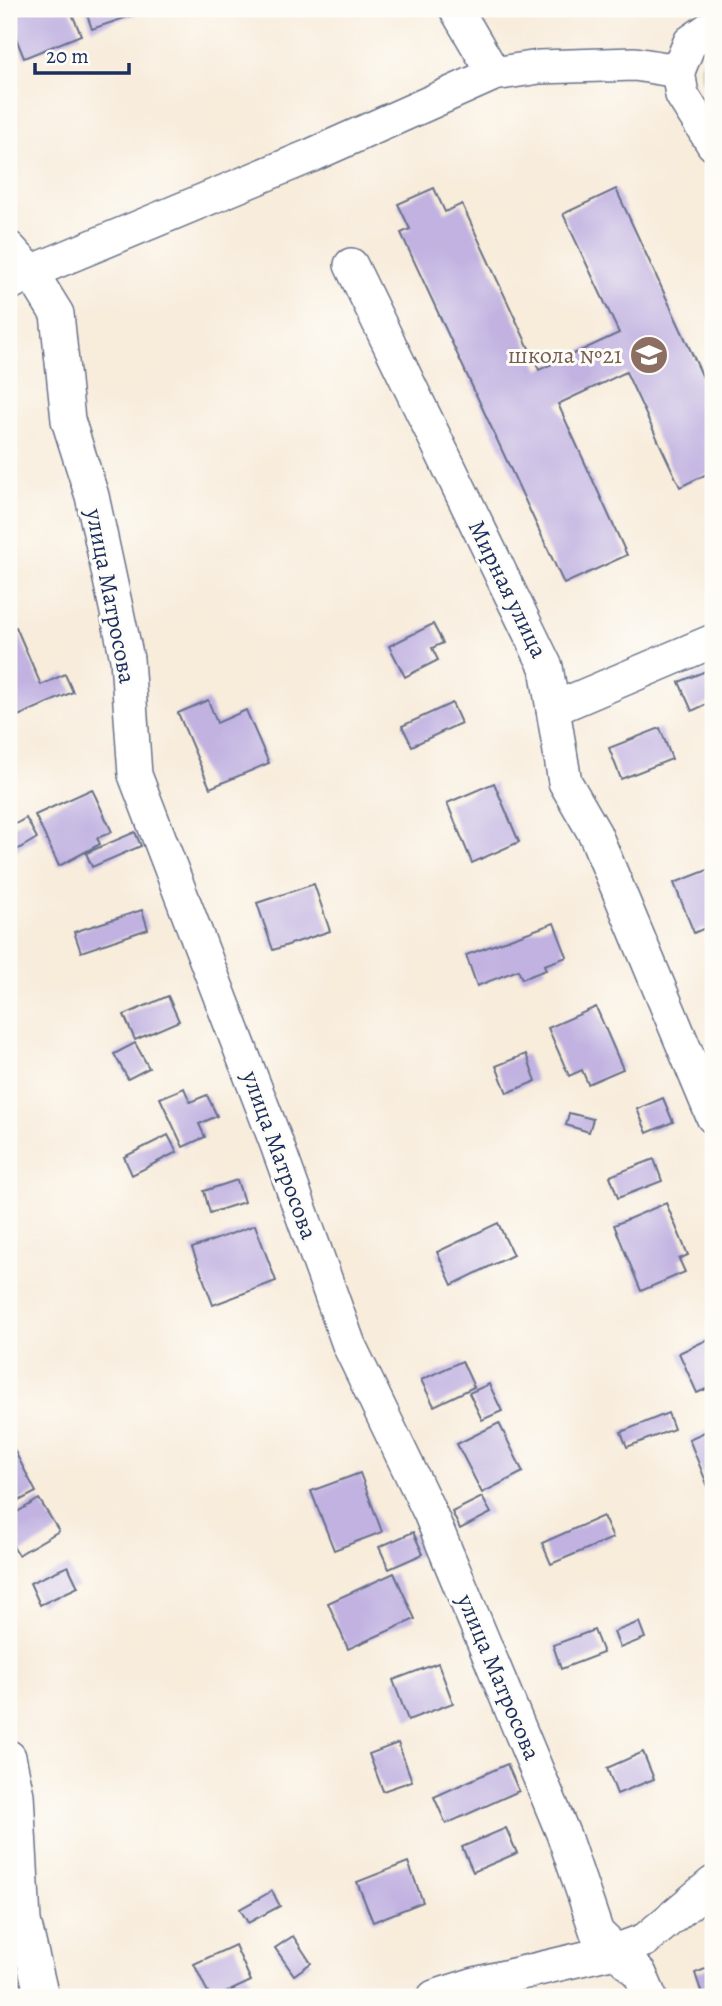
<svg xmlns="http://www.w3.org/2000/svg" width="722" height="2006" font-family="Alegreya,serif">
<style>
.green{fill:#7ec886;stroke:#4c7c72;stroke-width:2}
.building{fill:#c1b2e1}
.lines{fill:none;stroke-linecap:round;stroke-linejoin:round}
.minor-casing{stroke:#68718a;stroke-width:36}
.minor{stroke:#fff;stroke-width:33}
.labels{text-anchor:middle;stroke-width:6;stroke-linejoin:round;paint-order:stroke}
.education-label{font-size:24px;fill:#785e54;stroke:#fdfcf7;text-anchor:end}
.street-label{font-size:24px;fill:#1b2f5e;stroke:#fdfcf7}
</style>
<rect width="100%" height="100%" fill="#fdfcf7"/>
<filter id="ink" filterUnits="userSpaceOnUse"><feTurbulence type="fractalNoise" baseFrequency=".0143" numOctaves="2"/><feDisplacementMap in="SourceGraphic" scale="14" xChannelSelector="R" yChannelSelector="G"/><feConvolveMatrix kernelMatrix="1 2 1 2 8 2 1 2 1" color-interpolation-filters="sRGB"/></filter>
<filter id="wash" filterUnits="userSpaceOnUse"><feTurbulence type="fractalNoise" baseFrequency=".00686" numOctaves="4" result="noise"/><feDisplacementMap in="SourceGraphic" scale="28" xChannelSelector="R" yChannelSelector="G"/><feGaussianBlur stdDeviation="1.57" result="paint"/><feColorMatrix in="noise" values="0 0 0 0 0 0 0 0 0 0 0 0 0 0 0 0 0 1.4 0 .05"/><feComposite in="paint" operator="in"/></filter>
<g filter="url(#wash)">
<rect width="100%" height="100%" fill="#f8ecdb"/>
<path class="green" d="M713,49V105C704,86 694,64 713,49Z"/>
<g id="blocks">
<g class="building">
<polygon points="18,9 70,9 81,35 24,58 9,21 9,12"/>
<polygon points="85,9 151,9 92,29"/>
<polygon points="434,188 445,212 462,204 539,370 619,333 563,214 616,189 713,399 713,471 680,487 626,372 558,404 627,555 564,584 401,233 410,229 398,204"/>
<polygon points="433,624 443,643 432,648 438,660 405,677 389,646"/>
<polygon points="16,627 41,685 65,674 73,692 9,720 9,630"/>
<polygon points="713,668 713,701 692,711 679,682"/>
<polygon points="208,700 217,723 246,710 269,763 210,788 178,713"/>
<polygon points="452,703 461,723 412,746 402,726"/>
<polygon points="660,728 672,759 621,779 609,748"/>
<polygon points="494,783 519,842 472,863 447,803"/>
<polygon points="92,789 112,832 97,838 100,844 59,866 35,815"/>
<polygon points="26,818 37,838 10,854 9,828"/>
<polygon points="135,832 141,846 92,867 86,853"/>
<polygon points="713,868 713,949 705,928 694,933 674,883"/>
<polygon points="314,884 330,931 273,950 257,903"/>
<polygon points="142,910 148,929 81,952 74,932"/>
<polygon points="554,923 567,957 544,965 546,970 522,979 518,970 477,986 466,955"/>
<polygon points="168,996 179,1021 135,1040 124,1015"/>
<polygon points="596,1007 623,1069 588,1084 582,1070 569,1076 548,1028"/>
<polygon points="135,1043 149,1068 128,1079 114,1054"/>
<polygon points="526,1054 536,1081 507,1093 496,1066"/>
<polygon points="184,1088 190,1102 207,1095 217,1116 199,1124 205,1137 183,1147 160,1098"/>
<polygon points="663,1098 673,1122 647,1133 637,1109"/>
<polygon points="569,1113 593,1119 589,1132 566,1125"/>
<polygon points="168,1135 177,1152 132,1175 124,1157"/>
<polygon points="654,1159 662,1181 618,1198 610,1176"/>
<polygon points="237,1180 244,1202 210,1213 204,1191"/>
<polygon points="666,1203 688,1255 679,1259 685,1272 641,1291 614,1225"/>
<polygon points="498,1223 513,1255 452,1285 437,1252"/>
<polygon points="255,1225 276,1281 213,1305 192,1248"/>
<polygon points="713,1337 713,1386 697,1393 679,1353"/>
<polygon points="462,1361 474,1387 434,1406 421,1380"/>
<polygon points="489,1384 502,1411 482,1420 469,1393"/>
<polygon points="668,1413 674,1429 627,1447 621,1432"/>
<polygon points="499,1423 523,1472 482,1493 457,1444"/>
<polygon points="709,1430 713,1440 713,1493 711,1494 689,1439"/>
<polygon points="9,1440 36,1492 9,1506"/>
<polygon points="360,1473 382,1532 334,1550 311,1491"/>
<polygon points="482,1497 491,1513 460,1529 452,1512"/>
<polygon points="39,1499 59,1531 18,1555 9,1539 9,1517"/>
<polygon points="603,1516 613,1538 551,1564 542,1543"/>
<polygon points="413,1532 423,1554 389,1569 379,1547"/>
<polygon points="68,1566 78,1587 40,1605 30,1583"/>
<polygon points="394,1573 415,1619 348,1649 328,1603"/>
<polygon points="639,1622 645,1638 620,1648 614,1632"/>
<polygon points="594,1630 603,1653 561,1669 553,1645"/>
<polygon points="438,1663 453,1703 408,1720 393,1680"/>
<polygon points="398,1743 412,1781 383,1791 369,1754"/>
<polygon points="643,1752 654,1779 617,1794 607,1768"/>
<polygon points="507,1764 519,1791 446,1824 434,1797"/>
<polygon points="506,1828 517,1853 473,1872 462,1847"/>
<polygon points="408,1862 423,1902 373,1922 357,1882"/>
<polygon points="272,1891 280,1906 248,1923 240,1909"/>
<polygon points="293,1936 311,1963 294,1975 275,1948"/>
<polygon points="235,1945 251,1981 217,1997 210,1997 194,1964"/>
<polygon points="713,1966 713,1997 703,1997 695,1973"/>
</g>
</g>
</g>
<g filter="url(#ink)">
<use href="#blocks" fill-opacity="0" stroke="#68718a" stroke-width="2"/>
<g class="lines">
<defs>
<g id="minor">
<polyline points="456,9 494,74"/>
<polyline points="713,26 690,42 678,71 682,95 713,144"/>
<polyline points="9,248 31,272 57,314 68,420 92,496 127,659 135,775 276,1142 349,1345 430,1513 564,1836 597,1933 640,1974 650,1997"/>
<polyline points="351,265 546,667 565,782 595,834 713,1117"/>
<polyline points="9,284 31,272 310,156 494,74 539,67 635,64 678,71"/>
<polyline points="553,709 713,641"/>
<polyline points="9,1757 17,1795 24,1921 42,1997"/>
<polyline points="434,1997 475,1984 615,1951 645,1940 713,1883"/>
</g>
</defs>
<use href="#minor" class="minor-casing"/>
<use href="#minor" class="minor"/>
</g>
</g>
<defs>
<symbol id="school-disc" viewBox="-11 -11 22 22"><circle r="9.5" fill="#8d6e63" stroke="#fdfcf7"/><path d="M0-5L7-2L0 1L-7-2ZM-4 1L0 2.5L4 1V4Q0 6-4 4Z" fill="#fff"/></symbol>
</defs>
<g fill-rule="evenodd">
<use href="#school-disc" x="627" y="333" width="44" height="44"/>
</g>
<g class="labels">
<g class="education-label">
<text x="622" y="363">школа №21</text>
</g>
<g class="street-label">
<text transform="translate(508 589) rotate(64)" y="8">Мирная улица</text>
<text transform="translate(111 596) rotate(79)" y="8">улица Матросова</text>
<text transform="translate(280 1155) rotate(70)" y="8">улица Матросова</text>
<text transform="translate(499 1677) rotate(67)" y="8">улица Матросова</text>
</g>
</g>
<rect width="722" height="2006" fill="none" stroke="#fdfcf7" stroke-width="35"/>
<path d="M35 63v10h94v-10" fill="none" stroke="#1b2f5e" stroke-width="3.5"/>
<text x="46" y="63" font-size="21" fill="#1b2f5e" stroke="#fdfcf7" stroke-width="5" paint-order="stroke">20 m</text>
</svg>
